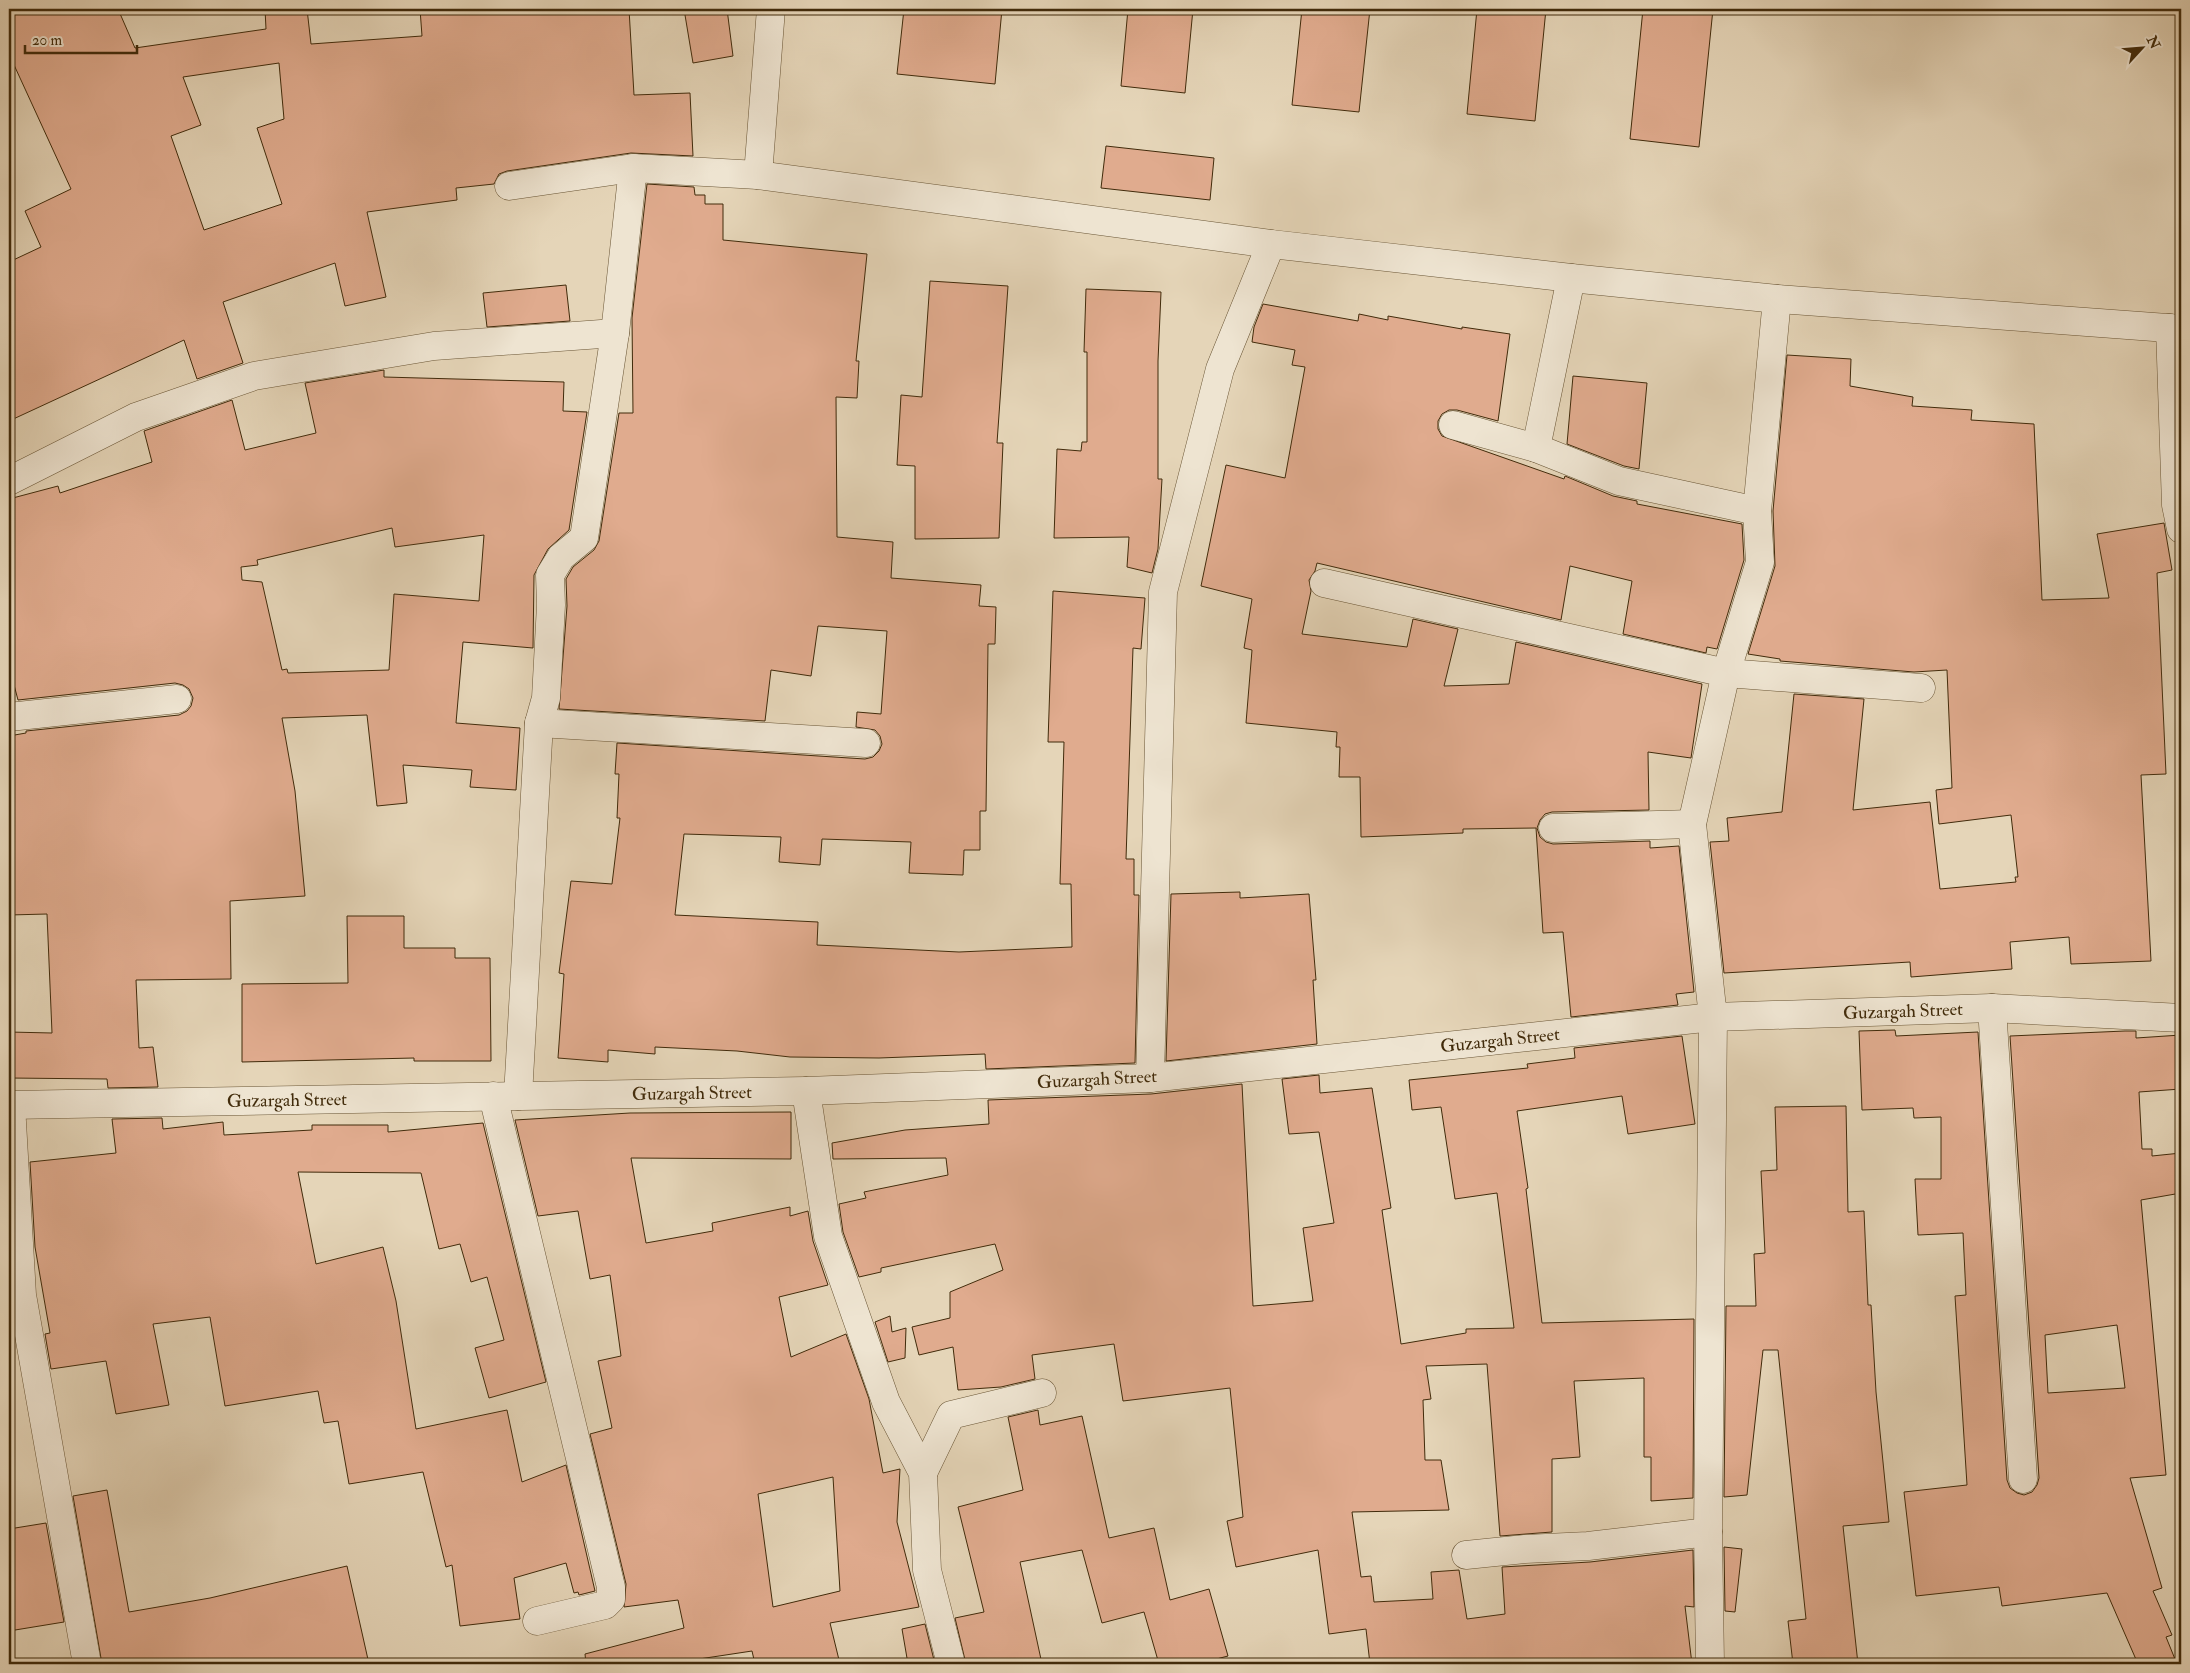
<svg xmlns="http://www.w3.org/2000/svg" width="2190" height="1673" font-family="'IM FELL Double Pica',serif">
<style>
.building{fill:#e0ab8e;stroke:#412b0b;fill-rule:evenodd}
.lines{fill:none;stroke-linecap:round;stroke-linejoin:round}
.minor-casing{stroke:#6a5636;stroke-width:29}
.minor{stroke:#eee4d1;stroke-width:28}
.labels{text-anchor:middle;stroke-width:4.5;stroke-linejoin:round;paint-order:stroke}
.street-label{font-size:18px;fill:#412b0b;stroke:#eee4d1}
</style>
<rect width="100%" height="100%" fill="#e5d5b8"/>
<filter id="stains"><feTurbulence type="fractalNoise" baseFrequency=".004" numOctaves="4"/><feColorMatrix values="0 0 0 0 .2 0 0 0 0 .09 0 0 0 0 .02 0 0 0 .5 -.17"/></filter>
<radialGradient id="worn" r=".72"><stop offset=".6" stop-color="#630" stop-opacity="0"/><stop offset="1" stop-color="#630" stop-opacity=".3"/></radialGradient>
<g class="building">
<path d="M9,9H118L135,48L266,29L265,9H307L311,44L422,36L420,9H629L634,95L690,93L693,156L631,153L507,171L499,174L494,184L456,188L457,200L367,212L386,297L345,306L335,263L223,302L243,363L197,379L184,340L9,421V262L41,247L25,211L71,189L9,54ZM279,63L284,119L257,128L282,204L204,230L171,136L201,125L183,77Z"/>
<polygon points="684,9 727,9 733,56 693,63"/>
<polygon points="904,9 1002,9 995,84 897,74"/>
<polygon points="1128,9 1193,9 1185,93 1121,86"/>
<polygon points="1302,9 1370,9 1359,112 1292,105"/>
<polygon points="1477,9 1546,9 1535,121 1467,114"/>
<polygon points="1643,9 1713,9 1699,147 1630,139"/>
<polygon points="1106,146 1214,158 1210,200 1101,188"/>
<polygon points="647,184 694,187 695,195 705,195 705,204 723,204 723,240 867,254 856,361 859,361 857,398 836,397 837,537 893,542 891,578 981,585 979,606 996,607 995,644 988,644 986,811 980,811 980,850 964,850 963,875 909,873 911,842 822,839 820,865 779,862 781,837 684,834 675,915 818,922 817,945 959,952 1072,947 1071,884 1060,884 1064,742 1048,742 1053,591 1145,598 1141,649 1133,648 1126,859 1134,859 1134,895 1139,895 1135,1063 986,1069 985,1054 879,1058 790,1057 737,1051 655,1047 655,1054 608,1050 608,1062 558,1058 564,974 559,973 571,881 612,884 620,818 617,818 619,774 615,774 617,743 865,759 873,757 879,751 882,744 880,736 875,730 856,727 857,712 881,714 887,631 818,626 811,676 771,670 765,721 559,709 567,606 566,579 573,567 594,550 599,541 619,413 633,413 632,318"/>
<polygon points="930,281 1008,286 997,443 1003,443 999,538 915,539 915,466 897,465 901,395 922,397"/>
<polygon points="566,285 570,321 487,327 483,293"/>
<polygon points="1086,289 1161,292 1158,361 1158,479 1162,479 1158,549 1152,573 1127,567 1129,537 1054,538 1057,449 1081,451 1082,442 1087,442 1087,352 1084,352"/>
<polygon points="1263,304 1358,321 1359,314 1388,320 1388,316 1462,329 1462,327 1510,334 1498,421 1457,410 1449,410 1442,414 1438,421 1438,429 1442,436 1564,479 1565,476 1613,496 1637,501 1637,504 1742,524 1744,560 1717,649 1707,647 1706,653 1623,634 1632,581 1570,566 1561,620 1317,563 1315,571 1309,580 1311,591 1302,634 1407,647 1413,619 1458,629 1444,686 1509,684 1516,642 1702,684 1691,758 1648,752 1649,810 1552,812 1545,814 1540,820 1537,828 1540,837 1546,842 1553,844 1650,841 1650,848 1679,846 1694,992 1676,994 1678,1005 1571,1017 1563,932 1543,933 1536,828 1463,829 1463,833 1361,837 1360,777 1339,777 1340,747 1336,747 1337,732 1246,723 1252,650 1244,648 1252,599 1201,586 1226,465 1285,478 1305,367 1292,365 1295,350 1252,342 1254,327"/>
<polygon points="1787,355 1851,359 1850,386 1913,397 1912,406 1972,410 1971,420 2034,424 2042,600 2109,598 2097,534 2164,523 2172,570 2157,573 2166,774 2141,775 2151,961 2071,964 2069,937 2010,942 2012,969 1911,977 1910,962 1724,973 1710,842 1729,841 1727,818 1782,812 1794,694 1864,699 1853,810 1930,802 1940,889 2016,882 2015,877 2018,877 2011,815 1939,824 1936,790 1952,788 1947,670 1914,672 1780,661 1780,659 1748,654 1775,566 1773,511"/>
<path d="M384,370V377L564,382L563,411L587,412L569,530L548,549L534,575L533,648L463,642L456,723L520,728L516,790L470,787L472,770L403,765L407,803L377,806L367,715L282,718L295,791L305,896L230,901L231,979L136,980L139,1048L153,1047L158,1087L108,1088L107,1079L9,1078V1032L52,1033L47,914L9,915V736L26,733V731L179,715L187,711L191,706L193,698L189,689L183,685L175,683L18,700L9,666V499L58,486L60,493L152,462L144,431L232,400L245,450L316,433L305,383ZM392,528L395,547L484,535L479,601L394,594L389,670L288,673L287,669L282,670L262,582L242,580L241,567L258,565L257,560Z"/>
<polygon points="1573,376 1647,383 1639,469 1624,466 1567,444"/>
<polygon points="1240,892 1240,898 1309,894 1316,980 1313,980 1317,1044 1166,1061 1171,894"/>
<polygon points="347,916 404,916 404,948 455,948 455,958 490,958 491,1061 414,1061 414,1058 242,1062 242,984 348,983"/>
<path d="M1895,1030L1896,1036L1978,1032L2007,1480L2010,1488L2017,1493L2024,1495L2032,1492L2037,1485L2039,1478L2010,1036L2125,1031H2136V1038L2181,1035V1089L2139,1092L2142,1149H2152V1156L2181,1153V1193L2141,1200L2166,1475L2130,1478L2162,1588L2153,1591L2172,1635L2166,1637L2177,1664H2138L2107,1593L2002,1606L1999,1587L1916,1596L1904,1492L1967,1485L1955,1296L1966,1295L1963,1233L1918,1235L1915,1179H1941V1117L1914,1118L1913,1108L1862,1110L1859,1031ZM2117,1325L2125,1388L2048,1393L2045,1335Z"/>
<polygon points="1682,1036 1695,1124 1628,1134 1622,1096 1517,1111 1528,1188 1526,1189 1542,1323 1694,1319 1693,1498 1651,1501 1651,1457 1644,1457 1644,1378 1574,1381 1580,1457 1552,1459 1552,1532 1500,1536 1487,1364 1426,1366 1431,1399 1423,1400 1425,1460 1441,1460 1449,1510 1352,1512 1361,1577 1371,1576 1374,1602 1433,1599 1431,1572 1459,1570 1467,1619 1505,1614 1502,1567 1590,1562 1693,1550 1694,1607 1685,1606 1692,1664 1370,1664 1366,1629 1329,1634 1318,1550 1236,1567 1227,1521 1243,1517 1230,1388 1123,1401 1114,1344 1032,1355 1035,1379 1001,1387 958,1390 953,1347 919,1355 912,1327 950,1318 950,1292 1003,1270 995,1244 881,1268 881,1272 859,1277 843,1232 839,1204 866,1198 864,1192 948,1175 946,1158 833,1159 832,1143 905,1130 989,1124 988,1100 1151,1094 1242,1084 1253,1306 1313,1301 1303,1228 1334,1223 1319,1132 1289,1134 1282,1079 1319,1075 1320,1093 1372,1088 1391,1208 1382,1210 1401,1344 1466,1333 1466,1329 1514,1328 1497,1193 1455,1199 1441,1107 1412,1110 1409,1080 1528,1068 1527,1064 1575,1058 1574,1048"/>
<polygon points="1846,1106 1848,1212 1864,1211 1868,1305 1871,1305 1876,1392 1889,1522 1843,1526 1858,1664 1793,1664 1788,1621 1806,1619 1778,1350 1763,1350 1747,1495 1724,1497 1726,1306 1756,1306 1754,1254 1765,1253 1761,1171 1777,1170 1775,1107"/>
<path d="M791,1112V1159L631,1158L646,1243L713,1231L712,1223L790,1207V1216L808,1211L813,1241L828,1285L779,1297L791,1357L846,1334L869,1399L883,1473L900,1469L897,1522L919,1607L830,1623L840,1664H755L752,1651L666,1664H586L585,1654L684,1628L678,1600L624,1607L626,1584L590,1434L612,1428L598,1361L621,1356L610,1275L590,1279L578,1211L538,1216L515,1120L630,1113ZM833,1477L840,1591L773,1607L758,1494Z"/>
<polygon points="162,1118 163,1129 223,1122 224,1135 312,1130 312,1125 388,1125 388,1132 483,1123 546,1382 489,1398 475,1348 504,1340 487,1277 471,1282 460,1244 439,1249 421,1173 298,1172 316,1264 383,1247 396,1301 416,1429 507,1410 522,1482 566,1465 595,1591 579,1595 578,1592 574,1593 566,1563 514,1578 520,1619 460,1626 452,1565 446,1567 423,1472 349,1484 338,1421 324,1423 318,1391 225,1406 210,1317 153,1324 169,1405 116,1414 106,1361 51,1369 45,1334 50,1333 35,1247 30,1162 116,1153 112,1119"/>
<polygon points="890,1316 892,1332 906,1328 905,1358 888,1362 875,1322"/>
<polygon points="1038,1410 1040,1425 1082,1416 1109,1538 1154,1528 1170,1600 1209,1589 1228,1656 1197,1664 1159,1664 1144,1612 1102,1623 1082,1550 1020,1562 1042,1664 966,1664 955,1618 984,1612 958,1507 1023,1490 1008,1417"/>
<polygon points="107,1490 129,1612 210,1598 347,1566 369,1664 102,1664 73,1496"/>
<polygon points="46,1523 64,1622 9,1631 9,1529"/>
<polygon points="1724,1547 1742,1549 1735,1612 1725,1611"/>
<polygon points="925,1624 935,1664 908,1664 902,1629"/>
</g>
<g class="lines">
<defs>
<g id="minor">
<polyline points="758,175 771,9"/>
<polyline points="509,186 633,168 758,175 1271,244 1571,278 1777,299 2181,329"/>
<polyline points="2170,328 2176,505 2181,529"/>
<polyline points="1453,425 1536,448 1619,481 1757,511"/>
<polyline points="1536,448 1571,278"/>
<polyline points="9,481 136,417 254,376 434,346 615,333"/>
<polyline points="1324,583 1726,673 1921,688"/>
<polyline points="9,717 177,699"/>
<polyline points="539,723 866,743"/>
<polyline points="1553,828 1692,824"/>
<polyline points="1992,1008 2023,1479"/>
<polyline points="1150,1078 1163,592 1220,369 1271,244"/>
<polyline points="806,1091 828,1236 886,1402 923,1473 927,1570 951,1664"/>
<polyline points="493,1096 611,1587 611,1599 605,1605 537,1621"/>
<polyline points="518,1096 539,723 546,698 551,605 550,575 561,557 584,538 615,333 633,168"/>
<polyline points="9,1105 806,1091 1150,1078 1713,1017 1992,1008 2181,1018"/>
<polyline points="11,1105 22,1295 87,1664"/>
<polyline points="923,1473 951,1415 1042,1393"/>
<polyline points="1466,1555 1525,1549 1588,1546 1708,1532"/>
<polyline points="1710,1664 1708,1532 1713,1017 1692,824 1726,673 1760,562 1757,511 1777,299"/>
</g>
</defs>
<use href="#minor" class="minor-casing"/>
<use href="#minor" class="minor"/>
</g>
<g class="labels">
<g class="street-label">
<text transform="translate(1903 1011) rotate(-2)" y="6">Guzargah Street</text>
<text transform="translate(1500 1040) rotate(-6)" y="6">Guzargah Street</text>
<text transform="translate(1097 1079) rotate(-3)" y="6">Guzargah Street</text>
<text transform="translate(692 1093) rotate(-1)" y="6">Guzargah Street</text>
<text transform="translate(287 1100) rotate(-1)" y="6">Guzargah Street</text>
</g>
</g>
<rect width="2190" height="1673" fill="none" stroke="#e5d5b8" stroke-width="30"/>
<rect x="10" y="10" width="2170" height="1653" fill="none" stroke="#412b0b" stroke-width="2.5"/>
<rect x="15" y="15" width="2160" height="1643" fill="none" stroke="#412b0b"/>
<g transform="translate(2142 48) rotate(64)" stroke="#eee4d1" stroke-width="4" paint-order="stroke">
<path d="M0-4L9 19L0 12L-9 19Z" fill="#412b0b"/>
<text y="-8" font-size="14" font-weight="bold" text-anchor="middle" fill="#412b0b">N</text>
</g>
<path d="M25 45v8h112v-8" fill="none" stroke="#412b0b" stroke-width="2.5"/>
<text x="32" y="45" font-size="15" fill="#412b0b" stroke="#eee4d1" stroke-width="4" paint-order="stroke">20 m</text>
<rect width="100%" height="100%" filter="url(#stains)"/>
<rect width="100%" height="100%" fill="url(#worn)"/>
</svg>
